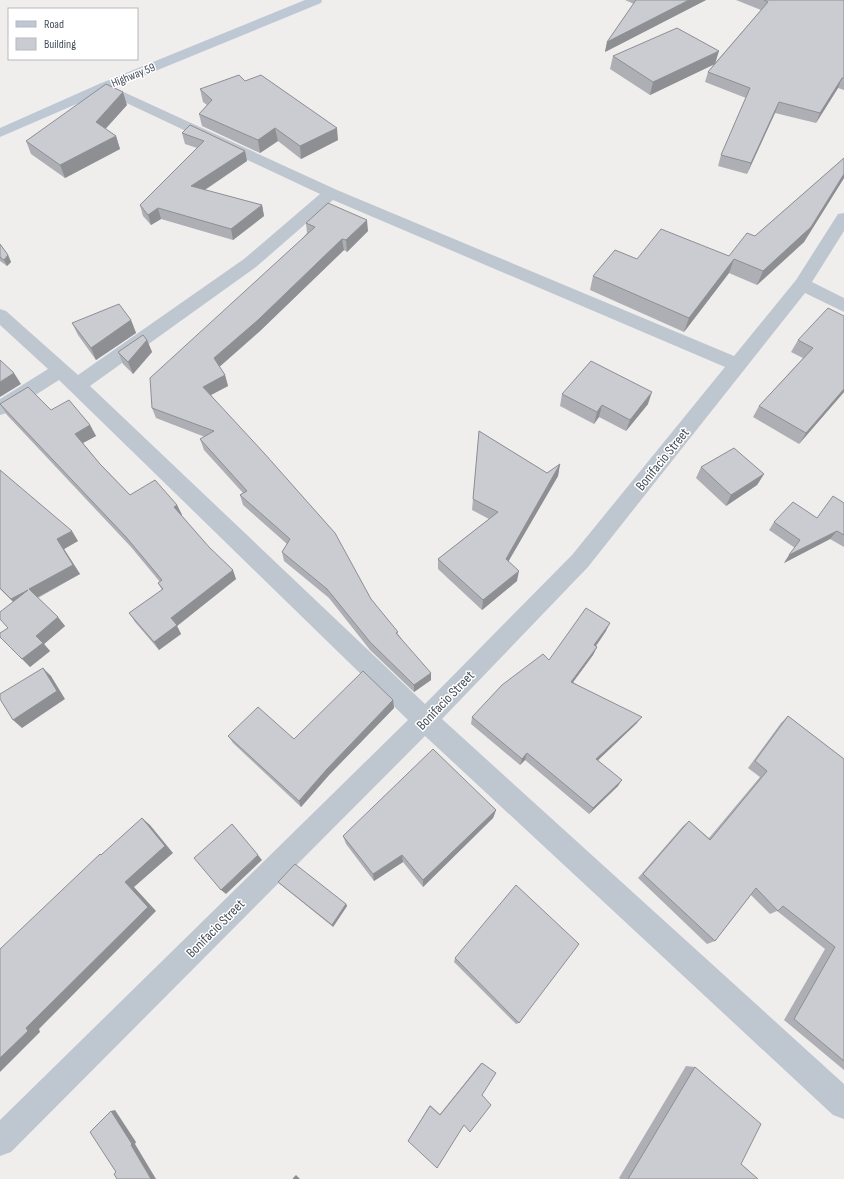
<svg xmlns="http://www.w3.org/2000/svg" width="844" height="1179" font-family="'Sofia Sans Condensed',sans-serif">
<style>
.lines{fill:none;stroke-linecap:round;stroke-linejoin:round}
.street{fill:#bec7d0;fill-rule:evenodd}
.secondary{fill:#bec8d4;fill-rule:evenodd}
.wall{fill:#aeafb5}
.shaded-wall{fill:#8d8f93}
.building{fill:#caccd2;stroke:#8d8f93}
.labels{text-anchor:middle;stroke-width:3;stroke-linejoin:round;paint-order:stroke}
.far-street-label{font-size:12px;fill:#46505b;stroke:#fff}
.street-label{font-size:14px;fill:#46505b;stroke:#fff}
</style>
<rect width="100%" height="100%" fill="#f0eded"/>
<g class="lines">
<path class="street" d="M104,83L337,190L734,356L796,280L838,214L844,213V231L812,282L844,298V312L805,293L588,567L442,719L844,1084V1119L833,1115L425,736L11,1152L0,1156V1120L408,720L59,380L7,413L0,415V399L48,369L0,325V309L6,311L78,375L244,259L320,194L99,90L97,87L99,84ZM333,200L725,367L572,555L425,704L90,386L256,267Z"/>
<polygon class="secondary" points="305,0 322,0 321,3 109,90 0,137 0,128 99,84"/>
</g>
<g class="wall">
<polygon points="625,0 706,0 605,52 607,42 634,4"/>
<polygon points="736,0 844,0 844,90 838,88 816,123 775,113 747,174 718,166 721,155 746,98 705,82 708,72 714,64 650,95 610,69 613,56 715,63 761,10"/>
<polygon points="245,81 338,140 301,159 278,141 260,153 202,126 199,114 207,105 203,102 200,89"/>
<polygon points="127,105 105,129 116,136 120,149 65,178 31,154 26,141"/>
<polygon points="182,133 245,151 247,161 205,190 262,205 264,216 233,240 161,219 151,225 143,216 140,205 197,148 185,144"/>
<polygon points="844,158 844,178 804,242 757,285 729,273 684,332 590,290 593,276 637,259 729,256 755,236"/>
<polygon points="306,223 368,231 347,252 344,250 260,331 219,367 225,375 228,386 211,395 371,599 398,634 431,680 414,692 370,650 329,598 284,561 282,552 287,544 243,505 240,495 243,493 204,450 200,439 205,437 156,418 152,408 307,233"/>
<polygon points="0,244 8,255 11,262 7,266 0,261"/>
<polygon points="844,316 844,392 799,444 753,417 759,406 803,358 791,352 798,340"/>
<polygon points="131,320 136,333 96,360 78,335 72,323"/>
<polygon points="147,340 152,352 133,374 123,364 118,352"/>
<polygon points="562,394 648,404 626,431 599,417 594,424 560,406"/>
<polygon points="0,404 51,410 90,425 96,436 83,443 100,464 130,495 177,505 182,515 181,515 236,579 177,626 181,634 159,650 135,622 129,613 162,590 158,583 160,582 131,547 7,415"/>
<polygon points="479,431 547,473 560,464 558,476 508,562 517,581 482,610 438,569 438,559 489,519 472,510"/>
<polygon points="701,467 764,474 757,485 726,506 696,478"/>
<polygon points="0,470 78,541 64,549 80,574 38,598 65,626 44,644 50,651 30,667 8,628 13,602 0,589"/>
<polygon points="844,503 844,547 830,539 784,563 795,548 769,530 774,522 817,518"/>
<polygon points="606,631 596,646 597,647 593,655 573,682 637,723 598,760 618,786 589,814 525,760 520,765 471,724 472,717 549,660"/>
<polygon points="393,700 394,708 329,775 301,807 233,743 228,736 294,739"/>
<polygon points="788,716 844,759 844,1070 784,1020 825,949 777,911 770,914 751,895 715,941 707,944 638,878 683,826 689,821 709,838 760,777 748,768 781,723"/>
<polygon points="496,810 493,818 423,887 403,862 374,881 346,844 343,836"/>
<polygon points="278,882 346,904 347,906 333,927 280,884"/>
<polygon points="455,958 519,1023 516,1024 454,962"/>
<polygon points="481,1063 482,1063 464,1125 408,1141 430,1105 440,1114"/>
<polygon points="686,1066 695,1067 741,1164 758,1179 620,1179 619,1178"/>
</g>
<g class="shaded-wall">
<polygon points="689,0 706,0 605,52 607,42"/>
<polygon points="719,51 715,64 650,95 653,82"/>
<polygon points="842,78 838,88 816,123 820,113"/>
<polygon points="123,92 127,105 100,135 96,122"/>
<polygon points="779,102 775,113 747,174 751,163"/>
<polygon points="275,128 278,141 260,153 258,140"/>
<polygon points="337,128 338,140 301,159 300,146"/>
<polygon points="116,136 120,149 65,178 60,165"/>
<polygon points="245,151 247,161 194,197 191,186"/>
<polygon points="844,174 844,178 804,242 757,285 763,271"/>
<polygon points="262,205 264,216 233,240 231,229"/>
<polygon points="158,208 161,219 151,225 148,215"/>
<polygon points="367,220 368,231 347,252 346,240"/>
<polygon points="342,239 344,250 260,331 217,369 214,358"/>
<polygon points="8,255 11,262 7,266 4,260"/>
<polygon points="734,259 729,273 684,332 689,318"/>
<polygon points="131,320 136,333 96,360 91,348"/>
<polygon points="147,340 152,352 133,374 128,362"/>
<polygon points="14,373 21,384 0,397 0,382"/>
<polygon points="225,375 228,386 207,397 203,387"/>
<polygon points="844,389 844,392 799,444 806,433"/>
<polygon points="652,392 648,404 626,431 630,420"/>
<polygon points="602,405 599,417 594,424 597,412"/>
<polygon points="90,425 96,436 81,444 75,434"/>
<polygon points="560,464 558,476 504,569 506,559"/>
<polygon points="764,474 757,485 726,506 731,495"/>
<polygon points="177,505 182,515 179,517 174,507"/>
<polygon points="72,531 78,541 64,549 80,574 36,598 29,589 57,539"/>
<polygon points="837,531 830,539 784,563 789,555"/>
<polygon points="233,570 236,579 177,626 181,634 159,650 154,642 171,618"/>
<polygon points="519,571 517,581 482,610 483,600"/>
<polygon points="28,590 19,608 11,599"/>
<polygon points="58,617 65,626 44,644 50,651 30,667 22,659 36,636"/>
<polygon points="610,623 606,631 591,653 594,645"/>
<polygon points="597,647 593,655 568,689 571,682"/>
<polygon points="43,668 51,676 65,699 22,728 13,720"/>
<polygon points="431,673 431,680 414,692 414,685"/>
<polygon points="393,700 394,708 329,775 301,807 299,801 327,769"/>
<polygon points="642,717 637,723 593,765 596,759"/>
<polygon points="527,753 525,760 520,765 522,759"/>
<polygon points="622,780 618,786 589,814 593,808"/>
<polygon points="496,810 493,818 423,887 423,880"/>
<polygon points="142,818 150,825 173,853 134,887 156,911 39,1029 40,1032 0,1072 0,1058 26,1028 125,882"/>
<polygon points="258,855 262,860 226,894 221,890"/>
<polygon points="402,855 403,862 374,881 373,874"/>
<polygon points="346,904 347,906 333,927 332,925"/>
<polygon points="115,1110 136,1142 135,1144 156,1179 151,1179 111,1111"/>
<polygon points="296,1175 300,1179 293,1179 293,1178"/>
</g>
<g class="building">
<polygon points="636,0 689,0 607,42"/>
<polygon points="764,0 844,0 844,78 842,78 820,113 779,102 751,163 721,155 750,88 708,72 768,2"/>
<polygon points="677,28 719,51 653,82 613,56"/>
<polygon points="239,75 245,81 261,75 337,128 300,146 275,128 258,140 199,114 212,100 200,89"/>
<polygon points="106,84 123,92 96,122 116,136 60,165 26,141"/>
<polygon points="190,125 245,151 191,186 262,205 231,229 158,208 148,215 140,205 204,141 182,133"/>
<polygon points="844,158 844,174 811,227 763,271 734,259 689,318 593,276 615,250 637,259 661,229 729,256 747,233 755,236"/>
<polygon points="328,203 367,220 346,240 342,239 258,320 214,358 225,375 203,387 264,453 335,533 371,599 398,632 396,633 431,673 414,685 370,642 327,589 282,552 290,539 240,495 247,491 200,439 214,431 152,408 150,378 315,227 306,223"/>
<polygon points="0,244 8,255 4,260 0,257"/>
<polygon points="119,304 131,320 91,348 72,323"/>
<polygon points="828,308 844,316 844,389 806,433 759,406 813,348 798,340"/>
<polygon points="143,335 147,340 128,362 118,352"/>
<polygon points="0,360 14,373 0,382"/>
<polygon points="591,361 652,392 630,420 602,405 597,412 562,394"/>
<polygon points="28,387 51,410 69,400 90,425 75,434 100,464 130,495 155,480 177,505 174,507 209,547 233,570 171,618 177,625 154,642 129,613 163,589 158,583 162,580 126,537 0,404"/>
<polygon points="479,431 547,473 560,464 506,559 519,571 483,600 438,559 498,512 473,499"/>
<polygon points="734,448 764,474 731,495 701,467"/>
<polygon points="0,470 72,531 57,539 73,565 29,589 58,617 36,636 43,643 22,659 0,637 0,633 8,628 0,619 0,612 28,590 11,599 0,588"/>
<polygon points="833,496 844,503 844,535 837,531 789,555 800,540 774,522 793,502 817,518"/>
<polygon points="586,608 610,623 594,645 597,647 571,682 642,717 596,759 622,780 593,808 527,753 522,759 472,717 502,685 543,654 549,660"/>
<polygon points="43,668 57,691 13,720 0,699 0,694"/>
<polygon points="363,671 393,700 327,769 299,801 228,736 258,707 294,739"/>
<polygon points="788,716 844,759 844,1061 794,1019 835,947 783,906 778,911 756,888 715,941 643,874 689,821 710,840 767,771 755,761"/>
<polygon points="433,749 496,810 423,880 402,855 373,874 343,836"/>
<polygon points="142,818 165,846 125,882 148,907 26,1028 28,1031 0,1058 0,949 100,854 101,855"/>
<polygon points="232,824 258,855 221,890 194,858"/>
<polygon points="295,864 346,904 332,925 278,882"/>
<polygon points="516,885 579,944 519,1023 455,958"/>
<polygon points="482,1063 496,1073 482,1095 491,1105 470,1132 464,1125 437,1168 408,1141 430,1106 440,1115"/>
<polygon points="695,1067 761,1124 741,1164 758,1179 628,1179"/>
<polygon points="111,1111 132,1144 131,1145 151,1179 117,1179 114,1174 116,1172 90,1132"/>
</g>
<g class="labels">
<g class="far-street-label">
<text transform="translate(133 75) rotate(-22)" y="4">Highway 59</text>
</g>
<g class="street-label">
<text transform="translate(662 459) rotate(-51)" y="5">Bonifacio Street</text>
<text transform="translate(445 700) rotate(-46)" y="5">Bonifacio Street</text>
<text transform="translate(215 928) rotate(-45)" y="5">Bonifacio Street</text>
</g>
</g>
<rect x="8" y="8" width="130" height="52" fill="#ffffff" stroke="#b5b9bd"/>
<rect x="16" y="21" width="20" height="6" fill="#bec8d4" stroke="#b5b9bd"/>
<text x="44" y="28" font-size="12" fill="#46505b">Road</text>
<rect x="16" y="38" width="20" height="12" fill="#caccd2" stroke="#b5b9bd"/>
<text x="44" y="48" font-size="12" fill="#46505b">Building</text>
</svg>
